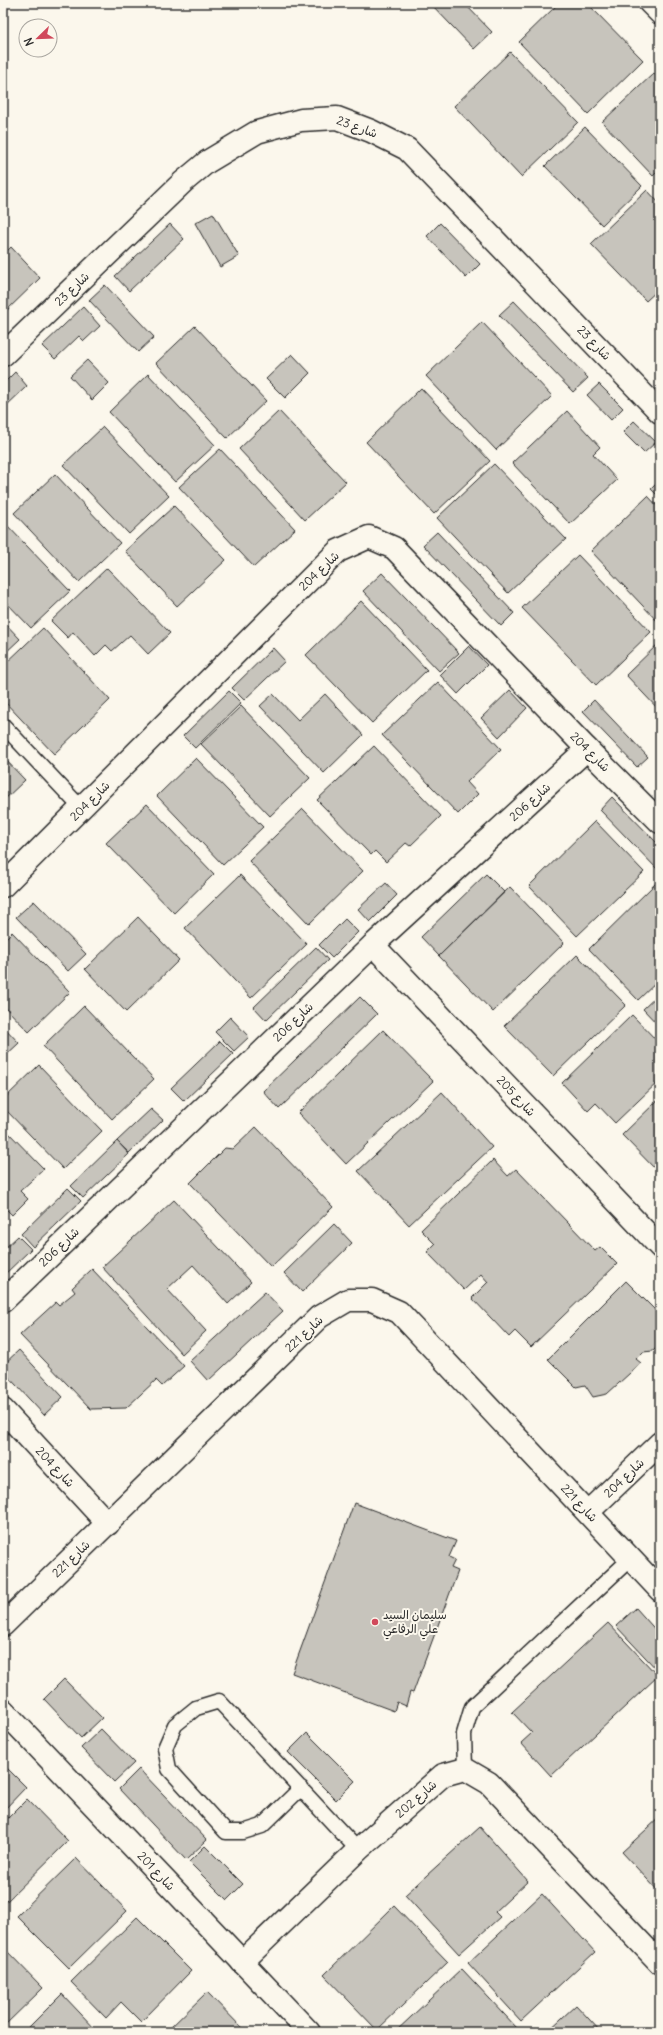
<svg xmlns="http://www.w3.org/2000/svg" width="663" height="2035" font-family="Delius,'Playpen Sans Arabic',sans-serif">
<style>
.building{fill:#c7c4bc;stroke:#2b2b2b}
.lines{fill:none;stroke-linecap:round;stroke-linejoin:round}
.lane-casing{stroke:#2b2b2b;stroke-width:17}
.street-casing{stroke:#2b2b2b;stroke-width:25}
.lane{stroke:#fbf7ec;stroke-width:14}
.street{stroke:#fbf7ec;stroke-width:22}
.poi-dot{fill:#d1495b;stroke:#fbf7ec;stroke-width:1.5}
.labels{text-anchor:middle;stroke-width:4;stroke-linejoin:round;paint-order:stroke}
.street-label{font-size:12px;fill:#2b2b2b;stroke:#fbf7ec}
.poi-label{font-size:12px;fill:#2b2b2b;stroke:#fbf7ec;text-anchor:start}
</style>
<rect width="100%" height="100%" fill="#fbf7ec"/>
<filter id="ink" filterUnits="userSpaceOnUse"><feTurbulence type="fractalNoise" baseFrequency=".025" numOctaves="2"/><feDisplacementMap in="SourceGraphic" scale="8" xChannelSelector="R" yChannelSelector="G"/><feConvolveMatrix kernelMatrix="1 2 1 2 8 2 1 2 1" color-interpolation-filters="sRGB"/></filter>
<g filter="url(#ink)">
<g class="building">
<polygon points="430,3 464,3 492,32 474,49"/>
<polygon points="559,3 587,3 643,60 588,114 519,42"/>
<polygon points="510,52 578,122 521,177 454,106"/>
<polygon points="654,73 660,80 660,169 653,176 602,122"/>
<polygon points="585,127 642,186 602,225 545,166"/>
<polygon points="647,190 660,204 660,288 646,301 591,244"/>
<polygon points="213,213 239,256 220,267 195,223"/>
<polygon points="440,223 480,264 466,278 427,236"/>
<polygon points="170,224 184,239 129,291 115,276"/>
<polygon points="11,247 40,278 4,313 3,255"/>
<polygon points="105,285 154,337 138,352 89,300"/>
<polygon points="514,301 588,378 573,392 499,315"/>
<polygon points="83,307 100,326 84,341 79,336 55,359 42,346"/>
<polygon points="482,322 552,396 496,450 426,376"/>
<polygon points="195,326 266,401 227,438 156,363"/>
<polygon points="292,354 310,373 285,398 266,379"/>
<polygon points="87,360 109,383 92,400 70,376"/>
<polygon points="15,372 27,386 3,409 3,384"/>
<polygon points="148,374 215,445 175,482 109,412"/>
<polygon points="599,384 623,408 611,420 587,395"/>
<polygon points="421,388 490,461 434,514 366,442"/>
<polygon points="279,411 346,482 305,520 239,449"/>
<polygon points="567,411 600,447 593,454 617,480 570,524 512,463"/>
<polygon points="634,421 656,442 644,453 623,432"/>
<polygon points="103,427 169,496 129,534 63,465"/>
<polygon points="220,449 295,529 254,567 179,487"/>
<polygon points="494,464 566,539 508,593 437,518"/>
<polygon points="55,474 120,543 79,582 14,513"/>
<polygon points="660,480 660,498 651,489"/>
<polygon points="648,496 660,509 659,623 591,551"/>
<polygon points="174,506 226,560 177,606 125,551"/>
<polygon points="3,521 70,591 31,628 3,599"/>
<polygon points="437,532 514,613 501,626 423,545"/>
<polygon points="578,555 651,632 596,685 522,608"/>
<polygon points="107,568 170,633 148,654 130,635 112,651 106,645 95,656 73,632 68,638 51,621"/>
<polygon points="382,573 459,653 439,671 363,591"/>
<polygon points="361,601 427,670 372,723 306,655"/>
<polygon points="3,621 20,639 3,655"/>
<polygon points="43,628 110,700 54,754 3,700 3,666"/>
<polygon points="660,642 660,711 626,675"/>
<polygon points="469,646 487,665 458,694 440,675"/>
<polygon points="273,648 285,661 244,700 232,688"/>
<polygon points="438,682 501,749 467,782 478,794 458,814 382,735"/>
<polygon points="510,690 527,708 499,737 481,718"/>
<polygon points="229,691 241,703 195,748 183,736"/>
<polygon points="273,694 298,720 325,694 363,735 324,773 260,706"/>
<polygon points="594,700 648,757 637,767 583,711"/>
<polygon points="241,706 310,778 270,816 201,744"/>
<polygon points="374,746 441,816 410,846 406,843 386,862 375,851 371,855 317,800"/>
<polygon points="3,757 25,780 3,801"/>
<polygon points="196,758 263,827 223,865 157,796"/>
<polygon points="612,797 660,846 660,872 600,810"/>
<polygon points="147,804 214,874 174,913 106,843"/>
<polygon points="303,809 363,871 309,924 249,861"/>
<polygon points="595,821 644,872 577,936 529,886"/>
<polygon points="486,874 504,892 439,956 421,937"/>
<polygon points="240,875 307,944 251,998 185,928"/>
<polygon points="658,881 660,883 660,979 638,1000 589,949"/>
<polygon points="386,883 397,895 370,922 358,909"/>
<polygon points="510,887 564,943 493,1012 439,956"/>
<polygon points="34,901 86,954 68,971 16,917"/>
<polygon points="138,917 179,960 126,1012 85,969"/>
<polygon points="345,919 358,932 332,958 319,945"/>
<polygon points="12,932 70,992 29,1032 3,1005 3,941"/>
<polygon points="316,947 328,960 266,1020 254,1007"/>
<polygon points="577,955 626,1005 553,1076 504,1026"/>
<polygon points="660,993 660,1027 643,1009"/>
<polygon points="360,997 377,1014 279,1109 263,1091"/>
<polygon points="84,1006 154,1079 112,1119 43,1046"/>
<polygon points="632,1015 660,1044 660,1080 615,1123 596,1103 588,1111 562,1083"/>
<polygon points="230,1017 249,1037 234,1051 215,1032"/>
<polygon points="3,1026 19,1043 3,1058"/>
<polygon points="383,1030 433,1081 346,1164 298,1113"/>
<polygon points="220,1041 233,1054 184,1101 171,1088"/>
<polygon points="39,1065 102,1131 63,1169 3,1107 3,1100"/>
<polygon points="442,1092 492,1147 409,1225 358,1171"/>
<polygon points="660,1098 660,1174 622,1135"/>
<polygon points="151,1109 163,1120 129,1153 117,1141"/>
<polygon points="3,1127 44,1169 20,1191 28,1199 12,1215 3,1206"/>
<polygon points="256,1127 333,1207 271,1267 190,1183 225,1148 233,1149"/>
<polygon points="117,1141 129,1154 83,1198 71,1186"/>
<polygon points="493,1160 508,1176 516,1169 595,1251 600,1247 617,1264 531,1347 515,1331 509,1337 472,1298 488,1282 481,1274 464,1290 427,1252 435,1244 421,1230"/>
<polygon points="68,1188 81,1201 33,1247 21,1234"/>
<polygon points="174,1200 251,1282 228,1304 193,1265 167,1289 206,1331 182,1354 102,1267"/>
<polygon points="334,1224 352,1243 302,1292 284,1273"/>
<polygon points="18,1236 31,1249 3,1276 3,1250"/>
<polygon points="92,1269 184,1366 162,1386 156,1380 126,1408 91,1409 20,1335 56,1302 59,1305 75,1292 72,1288"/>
<polygon points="626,1281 660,1315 660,1344 653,1351 643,1352 636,1359 641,1363 607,1394 593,1397 585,1385 576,1387 548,1359"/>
<polygon points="265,1292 283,1311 208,1381 190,1361"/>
<polygon points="19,1350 63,1397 44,1415 3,1371 3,1365"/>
<polygon points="354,1503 456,1541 449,1557 455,1560 451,1568 458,1571 413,1693 410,1692 406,1706 397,1702 394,1711 292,1673"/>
<polygon points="636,1608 660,1635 660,1673 616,1626"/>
<polygon points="608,1623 658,1676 551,1776 521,1743 532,1733 512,1712"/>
<polygon points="64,1679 102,1718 81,1738 44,1699"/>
<polygon points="101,1729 134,1763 114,1782 81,1748"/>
<polygon points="307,1733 355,1781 336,1800 288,1752"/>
<polygon points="3,1764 26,1787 3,1811"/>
<polygon points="139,1769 207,1840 186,1860 119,1789"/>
<polygon points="27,1799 68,1841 3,1905 3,1823"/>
<polygon points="660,1817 660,1893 622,1852"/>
<polygon points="480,1827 528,1881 495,1912 500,1917 459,1954 405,1895"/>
<polygon points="205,1846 243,1884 227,1900 189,1862"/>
<polygon points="76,1858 127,1911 69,1968 17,1916"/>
<polygon points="542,1894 595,1952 521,2021 468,1963"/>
<polygon points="394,1906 448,1962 377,2030 324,1975"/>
<polygon points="137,1917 191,1971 141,2022 121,2002 106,2018 71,1982"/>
<polygon points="3,1947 43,1988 3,2027"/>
<polygon points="462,1969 517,2028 513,2032 395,2032"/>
<polygon points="207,1992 246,2032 166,2032"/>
<polygon points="62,1994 98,2032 24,2032"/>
<polygon points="576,2005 601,2032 547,2032"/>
</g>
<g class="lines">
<defs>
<g id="lane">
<polyline points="3,725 82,809"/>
<polyline points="465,1769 464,1734 472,1707 630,1559"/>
<polyline points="301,1788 262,1826 243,1832 226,1832 169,1769 165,1748 175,1725 196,1708 219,1701 358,1850"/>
</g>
<g id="street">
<polyline points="650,3 660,13"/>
<polyline points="3,355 183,182 207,162 257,132 301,120 337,118 371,131 407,149 660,412"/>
<polyline points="3,886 338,551 369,537 394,548 587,749 660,822"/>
<polyline points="373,945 660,1247"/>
<polyline points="3,1301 373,945 587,749"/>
<polyline points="3,1410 108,1524"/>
<polyline points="588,1512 660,1443"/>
<polyline points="3,1625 319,1317 348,1300 372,1300 399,1312 660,1590"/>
<polyline points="3,1710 309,2032"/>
<polyline points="242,1962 358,1850 443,1775 465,1769 489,1783 660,1963"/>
</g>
</defs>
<use href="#lane" class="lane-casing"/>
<use href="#street" class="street-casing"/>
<use href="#lane" class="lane"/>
<use href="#street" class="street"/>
</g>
</g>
<circle class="poi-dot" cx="375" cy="1622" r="4"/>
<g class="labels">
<g class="street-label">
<text transform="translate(357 127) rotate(20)" y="4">شارع 23</text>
<text transform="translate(72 289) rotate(-44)" y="4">شارع 23</text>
<text transform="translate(594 343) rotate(46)" y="4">شارع 23</text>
<text transform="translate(319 571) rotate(-44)" y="4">شارع 204</text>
<text transform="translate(590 752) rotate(45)" y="4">شارع 204</text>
<text transform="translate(90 801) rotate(-45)" y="4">شارع 204</text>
<text transform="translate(530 802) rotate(-42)" y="4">شارع 206</text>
<text transform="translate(293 1022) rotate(-44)" y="4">شارع 206</text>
<text transform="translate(516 1096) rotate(47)" y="4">شارع 205</text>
<text transform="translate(59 1247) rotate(-44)" y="4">شارع 206</text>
<text transform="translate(304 1334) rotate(-43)" y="4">شارع 221</text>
<text transform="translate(55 1467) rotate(47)" y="4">شارع 204</text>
<text transform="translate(624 1478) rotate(-44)" y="4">شارع 204</text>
<text transform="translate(579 1503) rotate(47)" y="4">شارع 221</text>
<text transform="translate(71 1559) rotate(-44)" y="4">شارع 221</text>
<text transform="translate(416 1799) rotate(-41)" y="4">شارع 202</text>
<text transform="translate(156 1871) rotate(47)" y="4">شارع 201</text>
</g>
<g class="poi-label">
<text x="383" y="1619">سليمان السيد<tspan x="383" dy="14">علي الرفاعي</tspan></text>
</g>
</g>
<rect width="663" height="2035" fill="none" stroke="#fbf7ec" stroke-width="16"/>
<rect x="8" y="8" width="647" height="2019" fill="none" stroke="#2b2b2b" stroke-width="1.5" filter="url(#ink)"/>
<g transform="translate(38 38) rotate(247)"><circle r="19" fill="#fbf7ec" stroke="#a8a59f"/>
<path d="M0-3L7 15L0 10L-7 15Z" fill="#d1495b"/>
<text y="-6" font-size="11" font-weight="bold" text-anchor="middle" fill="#2b2b2b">N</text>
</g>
</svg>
